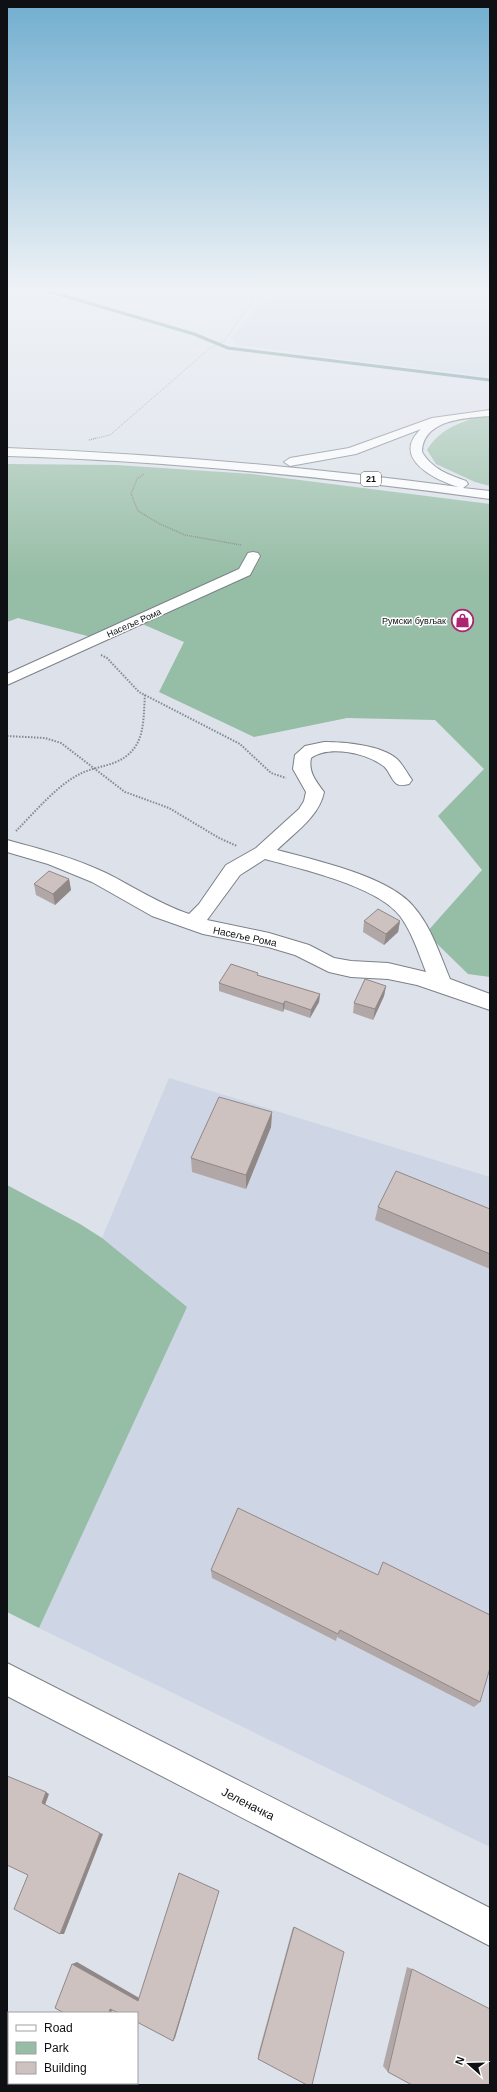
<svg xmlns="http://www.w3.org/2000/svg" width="497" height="2092" font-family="Helvetica,sans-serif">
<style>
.built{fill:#ced5e5}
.green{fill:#96bda5}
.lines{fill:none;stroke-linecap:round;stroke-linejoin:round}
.stream{stroke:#47787d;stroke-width:3}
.minor-casing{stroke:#7c8088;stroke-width:2}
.major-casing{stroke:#7c8088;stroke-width:2}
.path-far2{stroke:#85898f;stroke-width:1;stroke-dasharray:1 1;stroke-linecap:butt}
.path-far1{stroke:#85898f;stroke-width:1.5;stroke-dasharray:1 1;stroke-linecap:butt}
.path{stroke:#85898f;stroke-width:2;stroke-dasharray:1.5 1.5;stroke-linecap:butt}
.minor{fill:#fff;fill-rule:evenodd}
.major{fill:#fff;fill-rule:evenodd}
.wall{fill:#b1a7a6}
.shaded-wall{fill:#908887}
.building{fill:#cec2c1;stroke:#908887}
.labels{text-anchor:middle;stroke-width:3;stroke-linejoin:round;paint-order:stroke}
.shield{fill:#fff;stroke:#56585a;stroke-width:1}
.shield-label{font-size:9px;font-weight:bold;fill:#0e1013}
.far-poi-label{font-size:9px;fill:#0e1013;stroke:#fff;text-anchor:end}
.far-street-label{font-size:9px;fill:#0e1013;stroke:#fff}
.street-label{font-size:10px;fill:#0e1013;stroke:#fff}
.near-street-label{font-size:12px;fill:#0e1013;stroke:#fff}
</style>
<rect width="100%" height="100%" fill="#dce1ea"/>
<g class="built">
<polygon points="276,287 490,287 490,377 237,345 231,338"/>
<polygon points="169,1078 490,1177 490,1847 39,1628 186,1307 102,1238"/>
</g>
<g class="green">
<path d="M480,416L490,417V486L475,482L436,464L427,450C440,429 457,424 480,416Z"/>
<polygon points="7,464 117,465 252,474 490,504 490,977 468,974 426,933 482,870 438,816 484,769 435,720 347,718 254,737 159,692 184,642 140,623 95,638 18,618 7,622"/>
<polygon points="7,1185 80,1224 102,1238 187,1307 39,1628 7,1612"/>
</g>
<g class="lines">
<polyline class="stream" points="34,287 194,334 228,348 490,380"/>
<defs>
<g id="minor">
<polygon points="253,552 258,553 260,556 250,575 7,685 7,674 239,569 248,553"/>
<path d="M324,742C344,742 381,745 397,759C403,765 407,773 412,780L409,784C405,785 401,786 397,784C391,780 389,769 382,765C365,753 329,745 311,758C308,772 316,781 324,792C319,817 294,833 277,850C314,860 388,876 413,906C431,926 440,955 450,979L490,994V1010L417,985L388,979L351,977L329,972L295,955L268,947L203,934L152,916L92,882L48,864L7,852V840C40,849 75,858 106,873C134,887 159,904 189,914L199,904L226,865L256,848L299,809L304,801L306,792L293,769L295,755L305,746ZM265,859C301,869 377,886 400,916C412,932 419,954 426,972L388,963L351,961L334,958L309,945L269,933L207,920L240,875Z"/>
<polygon points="7,1663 490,1908 490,1946 7,1696"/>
</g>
<path id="major" d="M490,410V416C466,418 423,419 422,452C432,469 449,475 466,481L468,484L463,488L490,491V499C329,477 169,461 7,456V448C158,454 309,467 459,487C435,480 390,458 421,429L356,454L290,466L284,462L290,458L349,448L432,418Z"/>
</defs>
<use href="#minor" class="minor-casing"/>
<use href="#major" class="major-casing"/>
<polyline class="path-far2" points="93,439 110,435 209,349 225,340 252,302 256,287"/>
<g class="path-far1">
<polyline points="89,440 97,438"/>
<polyline points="144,474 137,479 131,494 138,511 160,524 185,535 241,545"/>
</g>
<g class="path">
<polyline points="101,655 107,658 139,692 240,744 271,773 286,778"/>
<polyline points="7,736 45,738 61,743 125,792 169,808 219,838 237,846"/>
<path d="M16,831C34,813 57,785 80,774C91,768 104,767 116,762C146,749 143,722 145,694"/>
</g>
<use href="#minor" class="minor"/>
<use href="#major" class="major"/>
</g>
<g class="wall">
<polygon points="69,879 71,890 55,905 36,895 34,884"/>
<polygon points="364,921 400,921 398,932 384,945 363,932"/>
<polygon points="258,975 320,994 319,1002 310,1018 284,1009 283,1012 219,991 219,983"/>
<polygon points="386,986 384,996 373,1020 353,1013 354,1003"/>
<polygon points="272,1112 271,1127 246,1189 192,1172 191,1158"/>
<polygon points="378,1207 490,1209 490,1269 375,1220"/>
<polygon points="238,1508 480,1702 474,1707 337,1637 336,1641 212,1578 211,1570"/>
<polygon points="293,1927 344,1952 258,2059 258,2055"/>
<polygon points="407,1967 412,1969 388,2072 383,2066"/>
</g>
<g class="shaded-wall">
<polygon points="69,879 71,890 55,905 53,894"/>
<polygon points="400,921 398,932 384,945 386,934"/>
<polygon points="386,986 384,996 373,1020 375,1009"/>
<polygon points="320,994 319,1002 310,1018 311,1010"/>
<polygon points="285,1001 284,1009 283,1012 283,1004"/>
<polygon points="272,1112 271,1127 246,1189 246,1175"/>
<polygon points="46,1792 49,1794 45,1805 42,1803"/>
<polygon points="100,1833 103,1834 64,1934 60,1934"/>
<polygon points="219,1891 175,2038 173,2041"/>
<polygon points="77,1962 141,1999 138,2001 72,1964"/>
<polygon points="114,2006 111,2013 109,2013 110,2009"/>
</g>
<g class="building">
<polygon points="49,871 69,879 53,894 34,884"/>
<polygon points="378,909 400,921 386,934 364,921"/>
<polygon points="231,964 258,973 257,975 320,994 311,1010 285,1001 283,1004 219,983"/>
<polygon points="365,979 386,986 375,1009 354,1003"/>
<polygon points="219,1097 272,1112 246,1175 191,1158"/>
<polygon points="396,1171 490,1209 490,1254 378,1207"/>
<polygon points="238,1508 378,1575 383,1562 490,1615 490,1668 480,1702 340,1630 338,1634 211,1570"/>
<polygon points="7,1776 46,1792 42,1803 100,1833 60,1934 14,1909 28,1875 7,1865"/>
<polygon points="179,1873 219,1891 173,2041 137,2022 137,2013 119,2013 110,2009 109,2013 64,2013 55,2008 72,1964 138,2001"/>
<polygon points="294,1927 344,1952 312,2085 307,2085 258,2059"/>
<polygon points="412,1969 490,2009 490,2085 412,2085 388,2072"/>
</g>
<linearGradient id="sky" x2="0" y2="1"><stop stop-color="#71aecf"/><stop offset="0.5" stop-color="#eff2f6"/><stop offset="1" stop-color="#eff2f6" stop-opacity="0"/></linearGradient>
<rect width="497" height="579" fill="url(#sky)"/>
<defs>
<symbol id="shop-ring" viewBox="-11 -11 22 22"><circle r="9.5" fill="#fff" stroke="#aa2670" stroke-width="1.5"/><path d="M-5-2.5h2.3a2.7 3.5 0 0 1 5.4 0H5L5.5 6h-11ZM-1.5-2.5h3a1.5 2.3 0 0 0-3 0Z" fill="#aa2670"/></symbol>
</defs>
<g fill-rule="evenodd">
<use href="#shop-ring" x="450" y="608" width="25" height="25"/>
</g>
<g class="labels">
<rect class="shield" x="361" y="472" width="20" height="14" rx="3"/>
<g class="shield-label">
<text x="371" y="482">21</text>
</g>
<g class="far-poi-label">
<text x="446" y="624">Румски бувљак</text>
</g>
<g class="far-street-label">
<text transform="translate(134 623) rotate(-24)" y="3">Насеље Рома</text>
</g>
<g class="street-label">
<text transform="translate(245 936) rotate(12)" y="4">Насеље Рома</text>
</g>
<g class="near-street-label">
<text transform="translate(248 1804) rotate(27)" y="4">Јеленачка</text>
</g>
</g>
<rect width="497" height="2092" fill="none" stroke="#0e1013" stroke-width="16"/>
<rect x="8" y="2012" width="130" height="72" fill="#ffffff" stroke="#9f9fa1"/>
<rect x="16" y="2025" width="20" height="6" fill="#ffffff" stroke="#9f9fa1"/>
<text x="44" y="2032" font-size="12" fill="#0e1013">Road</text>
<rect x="16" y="2042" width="20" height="12" fill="#96bda5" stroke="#9f9fa1"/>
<text x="44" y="2052" font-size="12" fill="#0e1013">Park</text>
<rect x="16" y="2062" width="20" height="12" fill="#cec2c1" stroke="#9f9fa1"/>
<text x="44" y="2072" font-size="12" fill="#0e1013">Building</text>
<g transform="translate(469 2064) rotate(290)" stroke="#ffffff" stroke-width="3" paint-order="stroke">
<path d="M0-3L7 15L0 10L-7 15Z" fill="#0e1013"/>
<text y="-6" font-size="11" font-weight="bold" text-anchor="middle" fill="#0e1013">N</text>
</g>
</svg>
